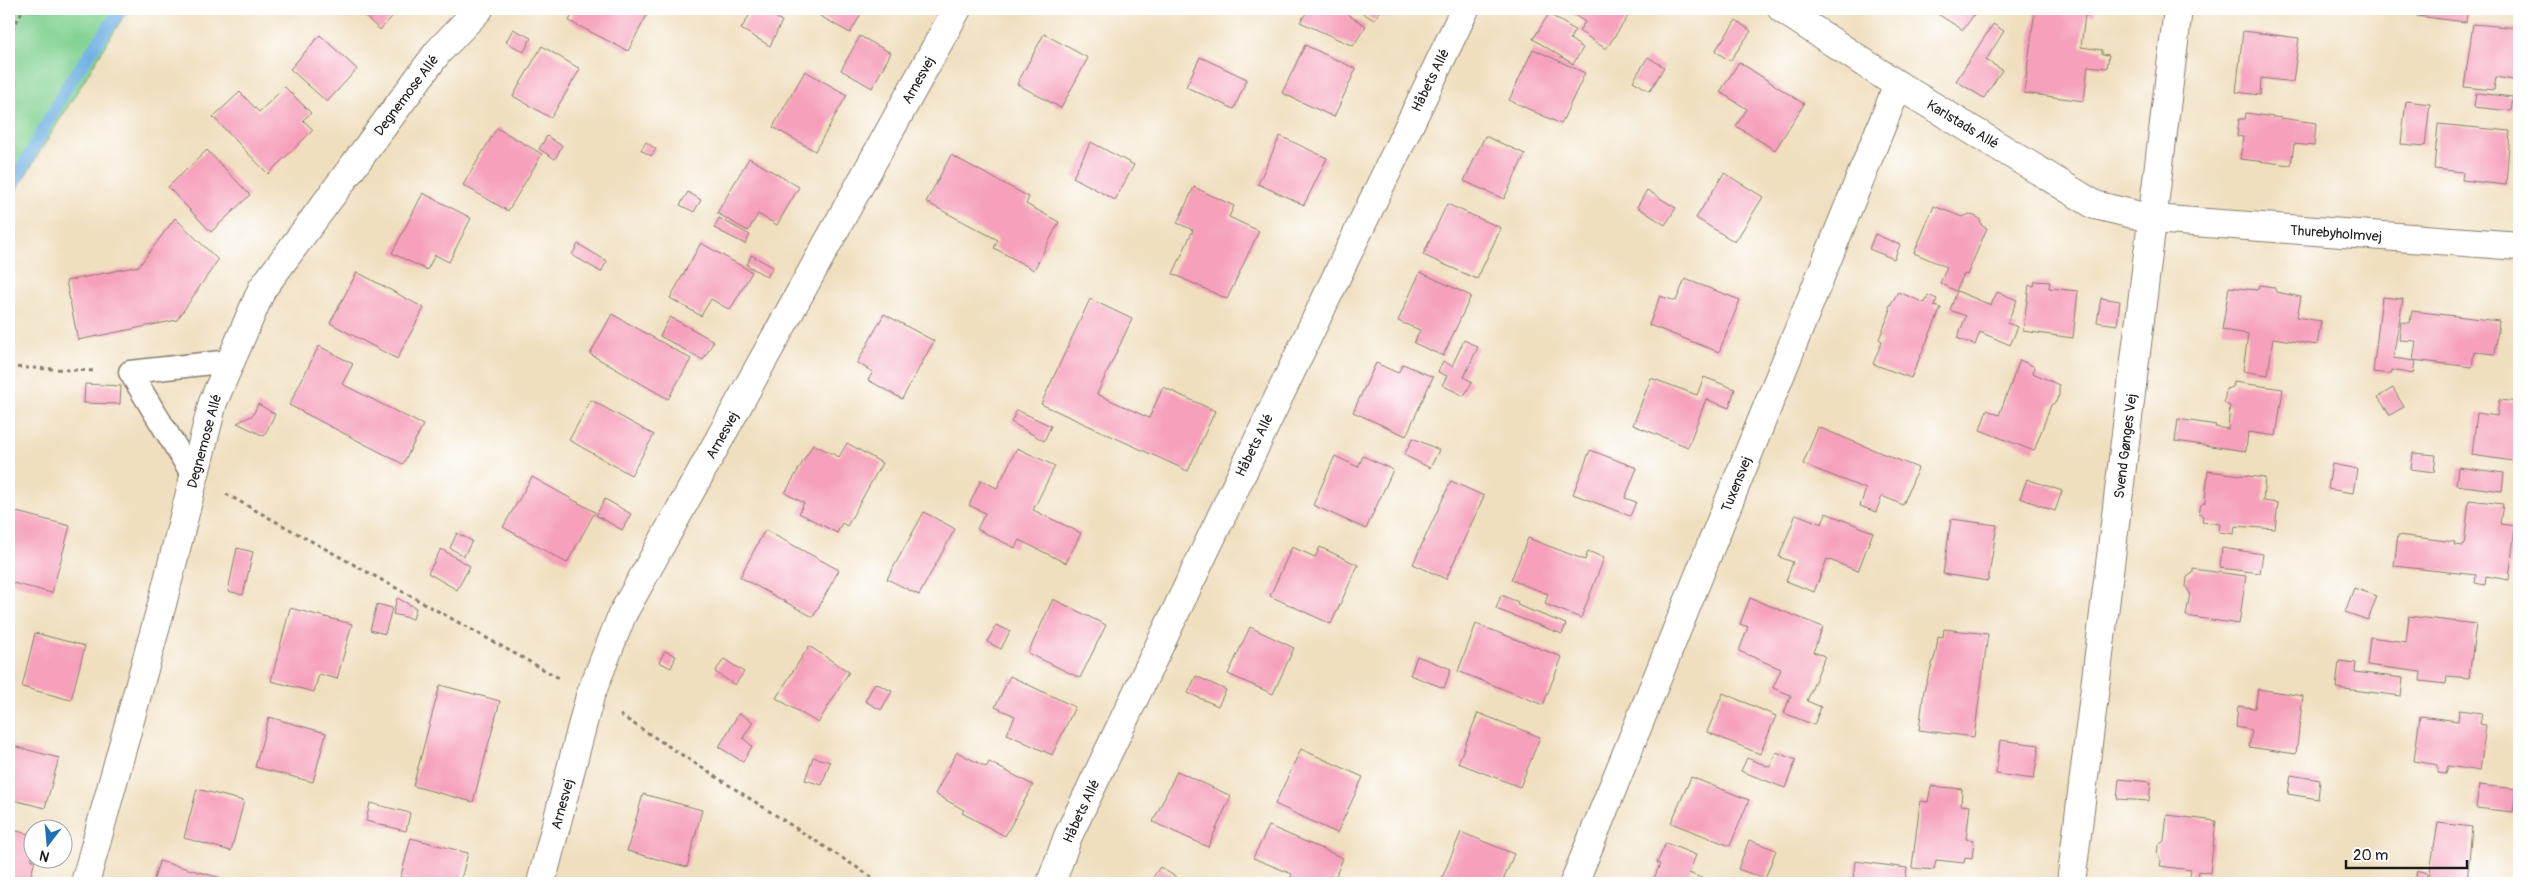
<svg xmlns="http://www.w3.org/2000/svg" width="2528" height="892" font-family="Pangolin,sans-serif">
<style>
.green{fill:#82d292;stroke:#4f7757}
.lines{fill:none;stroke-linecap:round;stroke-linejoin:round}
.stream{stroke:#6fb1e4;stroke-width:12}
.building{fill:#f6a0bb}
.service-casing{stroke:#867e6e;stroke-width:25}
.minor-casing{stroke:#867e6e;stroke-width:30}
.path{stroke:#867e6e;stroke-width:3;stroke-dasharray:4 4;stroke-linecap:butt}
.service{stroke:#fff;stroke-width:22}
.minor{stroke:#fff;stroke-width:28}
.labels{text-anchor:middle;stroke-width:4.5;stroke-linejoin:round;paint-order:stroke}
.street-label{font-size:14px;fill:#1c1c1c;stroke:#fff}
</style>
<rect width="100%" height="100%" fill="#fff"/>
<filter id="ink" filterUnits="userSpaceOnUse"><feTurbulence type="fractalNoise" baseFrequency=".02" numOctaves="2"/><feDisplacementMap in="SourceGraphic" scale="10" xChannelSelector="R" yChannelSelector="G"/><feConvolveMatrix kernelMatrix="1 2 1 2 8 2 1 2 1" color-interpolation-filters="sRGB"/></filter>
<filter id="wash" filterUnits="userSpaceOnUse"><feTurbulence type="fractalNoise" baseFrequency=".0096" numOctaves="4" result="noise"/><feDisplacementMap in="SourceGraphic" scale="20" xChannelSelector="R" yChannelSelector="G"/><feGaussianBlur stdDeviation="1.12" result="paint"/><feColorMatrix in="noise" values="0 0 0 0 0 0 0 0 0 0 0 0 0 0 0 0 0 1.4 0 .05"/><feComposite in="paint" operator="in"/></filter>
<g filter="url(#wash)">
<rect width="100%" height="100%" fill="#f0dfbf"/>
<polygon class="green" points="9,9 128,9 9,202"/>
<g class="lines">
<polyline class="stream" points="9,192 69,83 121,9"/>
</g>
<g id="blocks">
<g class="building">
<polygon points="357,9 399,9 380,30"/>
<polygon points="575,9 650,9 628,51 569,21"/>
<polygon points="753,9 761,9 782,21 770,46 741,29"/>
<polygon points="808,9 864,9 850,33"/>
<polygon points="1309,9 1339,9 1366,26 1353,46 1300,22"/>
<polygon points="1356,9 1382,9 1374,20"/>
<polygon points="1565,9 1633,9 1606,49 1579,31 1585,22"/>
<polygon points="1930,9 1978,9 1963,30"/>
<polygon points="2035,9 2095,9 2094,16 2085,15 2081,47 2102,50 2102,54 2109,55 2107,68 2088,66 2084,101 2024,93"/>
<polygon points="2418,9 2468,9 2466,22 2417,16"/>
<polygon points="1549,14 1575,30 1570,39 1583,48 1573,64 1533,39"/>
<polygon points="1736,20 1751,31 1730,61 1715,51"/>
<polygon points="1993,24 2004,31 1986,60 2002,70 1984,98 1956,81"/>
<polygon points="2473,24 2519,28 2519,81 2496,77 2494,90 2464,87"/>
<polygon points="513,29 531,38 524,52 506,42"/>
<polygon points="2243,31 2299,38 2293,82 2261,78 2260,95 2236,92"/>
<polygon points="1044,34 1088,58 1061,108 1017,84"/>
<polygon points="320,35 357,69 327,102 290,69"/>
<polygon points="860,36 891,53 872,88 841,70"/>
<polygon points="1305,45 1356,69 1334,117 1282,93"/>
<polygon points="542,46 580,69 551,118 513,96"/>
<polygon points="1533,49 1585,73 1561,124 1509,100"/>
<polygon points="1200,57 1247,79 1234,109 1186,87"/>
<polygon points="1648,57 1664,67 1650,91 1633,81"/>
<polygon points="1739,62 1804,104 1775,150 1736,126 1747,109 1720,92"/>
<polygon points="805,71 847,95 815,151 773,127"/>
<polygon points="285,87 311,113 303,120 313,130 268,174 213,117 240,92 259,112"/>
<polygon points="2476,93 2513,97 2511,111 2474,107"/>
<polygon points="2406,101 2430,104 2425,146 2401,144"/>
<polygon points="2246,113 2316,123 2314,146 2294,144 2291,165 2240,159 2243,137 2237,136 2239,119 2245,119"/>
<polygon points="2438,124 2510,131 2506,185 2462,180 2463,172 2434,169"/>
<polygon points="497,128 542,154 508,211 463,185"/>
<polygon points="547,136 562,146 555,159 539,149"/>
<polygon points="1280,136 1327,158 1304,205 1258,184"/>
<polygon points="1485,136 1525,154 1504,199 1464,181"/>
<polygon points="646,142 656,149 651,156 641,150"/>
<polygon points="1091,142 1134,165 1115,200 1073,177"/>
<polygon points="207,150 250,195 211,232 168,187"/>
<polygon points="951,155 1029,197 1026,204 1059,222 1034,270 994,248 998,240 926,202"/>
<polygon points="749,158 799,187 777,225 758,214 748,231 717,213"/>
<polygon points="1724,173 1763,197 1735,242 1696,218"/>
<polygon points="1194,187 1234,206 1229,217 1259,231 1227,299 1173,274 1193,230 1177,223"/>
<polygon points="1647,190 1676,208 1665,225 1637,207"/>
<polygon points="688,192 701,200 694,212 680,205"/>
<polygon points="423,193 471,218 449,262 435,255 427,270 392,253"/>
<polygon points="1447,204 1501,228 1477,279 1423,255"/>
<polygon points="1934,206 1962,217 1970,214 1979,218 1982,226 1987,228 1967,275 1964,274 1956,291 1940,283 1947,267 1914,253"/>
<polygon points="175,218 218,260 177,320 78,340 66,281 139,266"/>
<polygon points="719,218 750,235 745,244 714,228"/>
<polygon points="1875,234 1900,245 1894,259 1869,249"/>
<polygon points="701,243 752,272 730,310 711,299 701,316 670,298"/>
<polygon points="578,244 607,261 601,272 572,255"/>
<polygon points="751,255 773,267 767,277 747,265"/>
<polygon points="357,272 424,308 397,359 330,323"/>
<polygon points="1420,272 1471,296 1443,356 1414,343 1420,330 1398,321"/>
<polygon points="1685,279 1740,300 1719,352 1649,325 1660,296 1676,301"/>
<polygon points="2035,281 2050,282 2049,288 2078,291 2073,338 2023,331 2029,285 2034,286"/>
<polygon points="2260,285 2274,287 2276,292 2301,297 2297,317 2321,321 2317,345 2273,338 2268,375 2243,371 2248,334 2222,330 2229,287 2257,290"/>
<polygon points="1957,291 1991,305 1997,292 2017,300 2007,323 2018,327 2010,345 1980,332 1975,345 1957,338 1966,316 1950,310"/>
<polygon points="1898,292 1925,303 1928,295 1937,299 1934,306 1941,308 1911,378 1873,364 1882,341 1879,339 1890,312 1889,307"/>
<polygon points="2382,297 2403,299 2393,358 2415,361 2413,374 2392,370 2391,374 2373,372"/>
<polygon points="2101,298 2120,301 2117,325 2097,322"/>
<polygon points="1090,299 1132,319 1097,394 1149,418 1163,387 1215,411 1188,471 1041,404"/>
<polygon points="2412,311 2499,321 2495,354 2474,352 2472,367 2413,360 2416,341 2399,340 2401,322 2410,323"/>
<polygon points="612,314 691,359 668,399 590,354"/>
<polygon points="884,314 934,341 902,399 868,380 873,372 857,363"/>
<polygon points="670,317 714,341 703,360 660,336"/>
<polygon points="1464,340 1478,347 1464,377 1472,382 1464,396 1442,385 1447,376 1438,372 1443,361 1452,366"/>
<polygon points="319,346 353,364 342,384 423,425 403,464 289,405"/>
<polygon points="2020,360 2035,367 2033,373 2059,385 2059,395 2056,402 2051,405 2034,451 1980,430 1987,410 1999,415"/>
<polygon points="1376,363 1398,373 1403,364 1433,377 1406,436 1353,412"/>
<polygon points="1704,377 1735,389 1729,408 1706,399 1688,447 1633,425 1651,378 1697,395"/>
<polygon points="2234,382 2283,389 2276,436 2248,432 2246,451 2175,441 2178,419 2216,425 2215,427 2228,429 2230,406 2224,403 2226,389 2233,387"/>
<polygon points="85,384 121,386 120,404 84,403"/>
<polygon points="2393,388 2404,407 2390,415 2378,397"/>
<polygon points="591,400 654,435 631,475 569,440"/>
<polygon points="2499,400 2519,402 2519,462 2472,455 2477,413 2497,416"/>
<polygon points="258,404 275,414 264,436 237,423 253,415"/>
<polygon points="1017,410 1051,426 1044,441 1011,422"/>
<polygon points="1818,427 1918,468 1903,505 1882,496 1876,512 1860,506 1866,489 1803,464"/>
<polygon points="1413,438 1439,450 1430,468 1404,455"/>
<polygon points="847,443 882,463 847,526 842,523 837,533 799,513 804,503 785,493 813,444 839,457"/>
<polygon points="1017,448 1055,466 1033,510 1081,533 1066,563 1019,540 1015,548 977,529 985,513 969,505 981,480 997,488"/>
<polygon points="1590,450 1637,468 1625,498 1636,502 1630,516 1573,494"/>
<polygon points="2413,453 2436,455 2434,472 2411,469"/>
<polygon points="1335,456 1358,467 1363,456 1393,470 1366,529 1313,505"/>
<polygon points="2332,464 2357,469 2353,493 2328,489"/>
<polygon points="2458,467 2504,473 2502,491 2456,485"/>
<polygon points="2208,471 2265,478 2263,501 2278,503 2275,529 2235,526 2234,534 2219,532 2220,524 2202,522 2203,516 2199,513 2201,505 2205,502"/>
<polygon points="532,477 595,512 567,563 503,527"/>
<polygon points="2027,479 2062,491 2055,511 2020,498"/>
<polygon points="1451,481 1484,496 1446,579 1413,564"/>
<polygon points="605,499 631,514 622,530 596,515"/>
<polygon points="2469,500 2503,504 2500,524 2515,526 2509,580 2486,576 2485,585 2475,583 2476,575 2394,566 2398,535 2455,542 2454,545 2464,546"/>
<polygon points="9,510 70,526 52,593 9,582"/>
<polygon points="924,512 955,529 919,595 887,579"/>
<polygon points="1826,513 1873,532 1858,571 1827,559 1814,592 1786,581 1793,562 1779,557 1796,514 1822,524"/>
<polygon points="1951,519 1997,525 1988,581 1943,574"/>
<polygon points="765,530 839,570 813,617 740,577"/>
<polygon points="457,533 472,541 464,556 450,548"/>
<polygon points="1528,538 1585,560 1588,551 1604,558 1581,618 1545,604 1548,594 1511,580"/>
<polygon points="1292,547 1315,557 1320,547 1358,565 1331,624 1270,596"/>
<polygon points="237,548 253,552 243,595 228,591"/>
<polygon points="2222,548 2263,554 2260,573 2220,568"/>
<polygon points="441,549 470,566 457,590 428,573"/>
<polygon points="2193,569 2246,576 2239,624 2186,616 2190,593 2186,587 2187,577 2193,573"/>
<polygon points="2354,588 2377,596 2368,620 2345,612"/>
<polygon points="1501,595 1518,602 1517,605 1566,624 1562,634 1496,609"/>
<polygon points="397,598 416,608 413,619 393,614"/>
<polygon points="1750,598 1823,627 1813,652 1825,656 1807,701 1821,707 1814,725 1784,713 1791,695 1773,688 1781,669 1739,651 1748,627 1740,624"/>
<polygon points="1053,599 1106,625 1080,678 1028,653"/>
<polygon points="377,604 392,608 385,634 370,630"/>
<polygon points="290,608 352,624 337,679 319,674 314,692 271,681"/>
<polygon points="2409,616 2476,624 2469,678 2447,676 2446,684 2420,681 2421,672 2367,665 2370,637 2406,642"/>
<polygon points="1476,624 1562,657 1543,705 1458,671"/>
<polygon points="996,625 1010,631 1001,649 987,642"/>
<polygon points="1250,627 1294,648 1273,694 1228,674"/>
<polygon points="1944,629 1988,634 1974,737 1919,730 1924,690 1936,652 1938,636 1943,637"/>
<polygon points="35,633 85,646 71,700 22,687"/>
<polygon points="809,646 849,672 818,723 776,698"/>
<polygon points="665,651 676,656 671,668 659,662"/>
<polygon points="1417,656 1451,669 1444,688 1410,675"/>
<polygon points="724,659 744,672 735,685 715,672"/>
<polygon points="2339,661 2356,663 2355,672 2403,678 2401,696 2336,688"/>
<polygon points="1010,676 1075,707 1052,755 1007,734 1015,716 995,707"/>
<polygon points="1196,676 1226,690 1218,706 1188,693"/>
<polygon points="875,683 892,691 881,710 865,701"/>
<polygon points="440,685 500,701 473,802 413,786"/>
<polygon points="2258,689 2303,696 2296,754 2249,747 2252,730 2236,727 2238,706 2255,708"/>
<polygon points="1723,693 1776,716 1760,754 1707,732"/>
<polygon points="2459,710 2482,713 2480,724 2486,725 2480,771 2448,766 2446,774 2438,773 2438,765 2414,761 2420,716 2458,721"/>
<polygon points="739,713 753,722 743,738 752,746 743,762 719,747"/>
<polygon points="1478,713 1540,737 1520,787 1458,763"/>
<polygon points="269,717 326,733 313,782 255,767"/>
<polygon points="2000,740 2039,745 2034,779 1996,774"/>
<polygon points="9,745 59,758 45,808 9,799"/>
<polygon points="1301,749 1363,777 1337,833 1275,804"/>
<polygon points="957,752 986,767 989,762 1033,785 1005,836 962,813 964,810 935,794"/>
<polygon points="1776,752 1796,760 1785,788 1741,771 1747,758 1770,767"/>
<polygon points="813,757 830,762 822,785 805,780"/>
<polygon points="1177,771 1231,796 1208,847 1153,822"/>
<polygon points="2291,775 2320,780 2318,799 2288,794"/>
<polygon points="1691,777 1749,800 1730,846 1671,823"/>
<polygon points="2119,779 2151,782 2149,801 2117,799"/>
<polygon points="2479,785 2516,789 2513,812 2476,808"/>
<polygon points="1931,786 1962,789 1961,805 1970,806 1966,839 1974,840 1972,859 1965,858 1964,863 1936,860 1934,870 1912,868 1920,801 1928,802"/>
<polygon points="197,789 244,801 231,851 184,838"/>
<polygon points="643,794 702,810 687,867 627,851"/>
<polygon points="370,803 410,813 406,831 366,821"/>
<polygon points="2167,815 2216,821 2210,873 2199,871 2198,878 2190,877 2191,870 2160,866 2161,861 2157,855 2158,845 2164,841"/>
<polygon points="2438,823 2472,827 2467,883 2428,883"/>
<polygon points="1269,826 1343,858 1333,883 1289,883 1292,874 1253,858"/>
<polygon points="9,829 32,835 32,860 35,860 29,883 9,883"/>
<polygon points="1461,832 1514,854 1502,883 1440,883"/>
<polygon points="411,838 468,853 460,883 399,883"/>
<polygon points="1749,840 1776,850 1765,879 1738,869"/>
<polygon points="1666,843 1696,855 1689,873 1714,883 1652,883 1660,864 1657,863"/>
<polygon points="159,861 221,878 220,883 153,883"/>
<polygon points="1855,861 1907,868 1905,883 1853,880"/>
<polygon points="1160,867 1185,883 1149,883"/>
<polygon points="2417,870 2428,873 2426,883 2415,883"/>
</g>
</g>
</g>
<g filter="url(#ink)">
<use href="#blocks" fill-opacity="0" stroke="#867e6e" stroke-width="1"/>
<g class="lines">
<defs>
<polyline id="service" points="194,477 130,372 230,361"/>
<g id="minor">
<polyline points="1782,9 1898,85 2095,205 2153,219 2519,246"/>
<polyline points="85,883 162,604 213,402 262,289 438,52 479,9"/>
<polyline points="541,883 590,696 622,615 957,9"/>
<polyline points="1051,883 1068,836 1465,9"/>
<polyline points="1574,883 1898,85"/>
<polyline points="2071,883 2178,9"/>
</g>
</defs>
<use href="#service" class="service-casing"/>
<use href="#minor" class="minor-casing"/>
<g class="path">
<polyline points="9,37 23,9"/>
<polyline points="9,367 97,371"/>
<polyline points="226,494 559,678"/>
<polyline points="620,715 881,883"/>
</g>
<use href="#service" class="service"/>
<use href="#minor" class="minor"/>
</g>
</g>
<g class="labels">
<g class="street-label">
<text transform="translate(918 80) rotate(-61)" y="5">Arnesvej</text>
<text transform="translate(1430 80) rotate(-64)" y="5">Håbets Allé</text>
<text transform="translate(406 95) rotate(-53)" y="5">Degnemose Allé</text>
<text transform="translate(1963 124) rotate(31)" y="5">Karlstads Allé</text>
<text transform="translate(2336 233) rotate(4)" y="5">Thurebyholmvej</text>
<text transform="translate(722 435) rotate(-61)" y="5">Arnesvej</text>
<text transform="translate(204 441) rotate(-75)" y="5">Degnemose Allé</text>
<text transform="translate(1254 445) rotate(-64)" y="5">Håbets Allé</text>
<text transform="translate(2125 446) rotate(-83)" y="5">Svend Gønges Vej</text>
<text transform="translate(1736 484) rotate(-68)" y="5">Tuxensvej</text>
<text transform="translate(562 804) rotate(-75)" y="5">Arnesvej</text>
<text transform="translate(1081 811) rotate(-65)" y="5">Håbets Allé</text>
</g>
</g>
<rect width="2528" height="892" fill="none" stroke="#fff" stroke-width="30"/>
<g transform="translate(48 844) rotate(196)"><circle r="24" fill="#ffffff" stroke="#a4a4a4"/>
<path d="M0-4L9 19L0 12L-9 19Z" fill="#1f6fb2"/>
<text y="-8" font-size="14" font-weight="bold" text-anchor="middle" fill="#1c1c1c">N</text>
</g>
<path d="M2346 860v8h121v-8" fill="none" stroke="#1c1c1c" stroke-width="2.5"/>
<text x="2353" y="860" font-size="15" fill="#1c1c1c" stroke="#ffffff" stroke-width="4" paint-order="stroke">20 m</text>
</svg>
